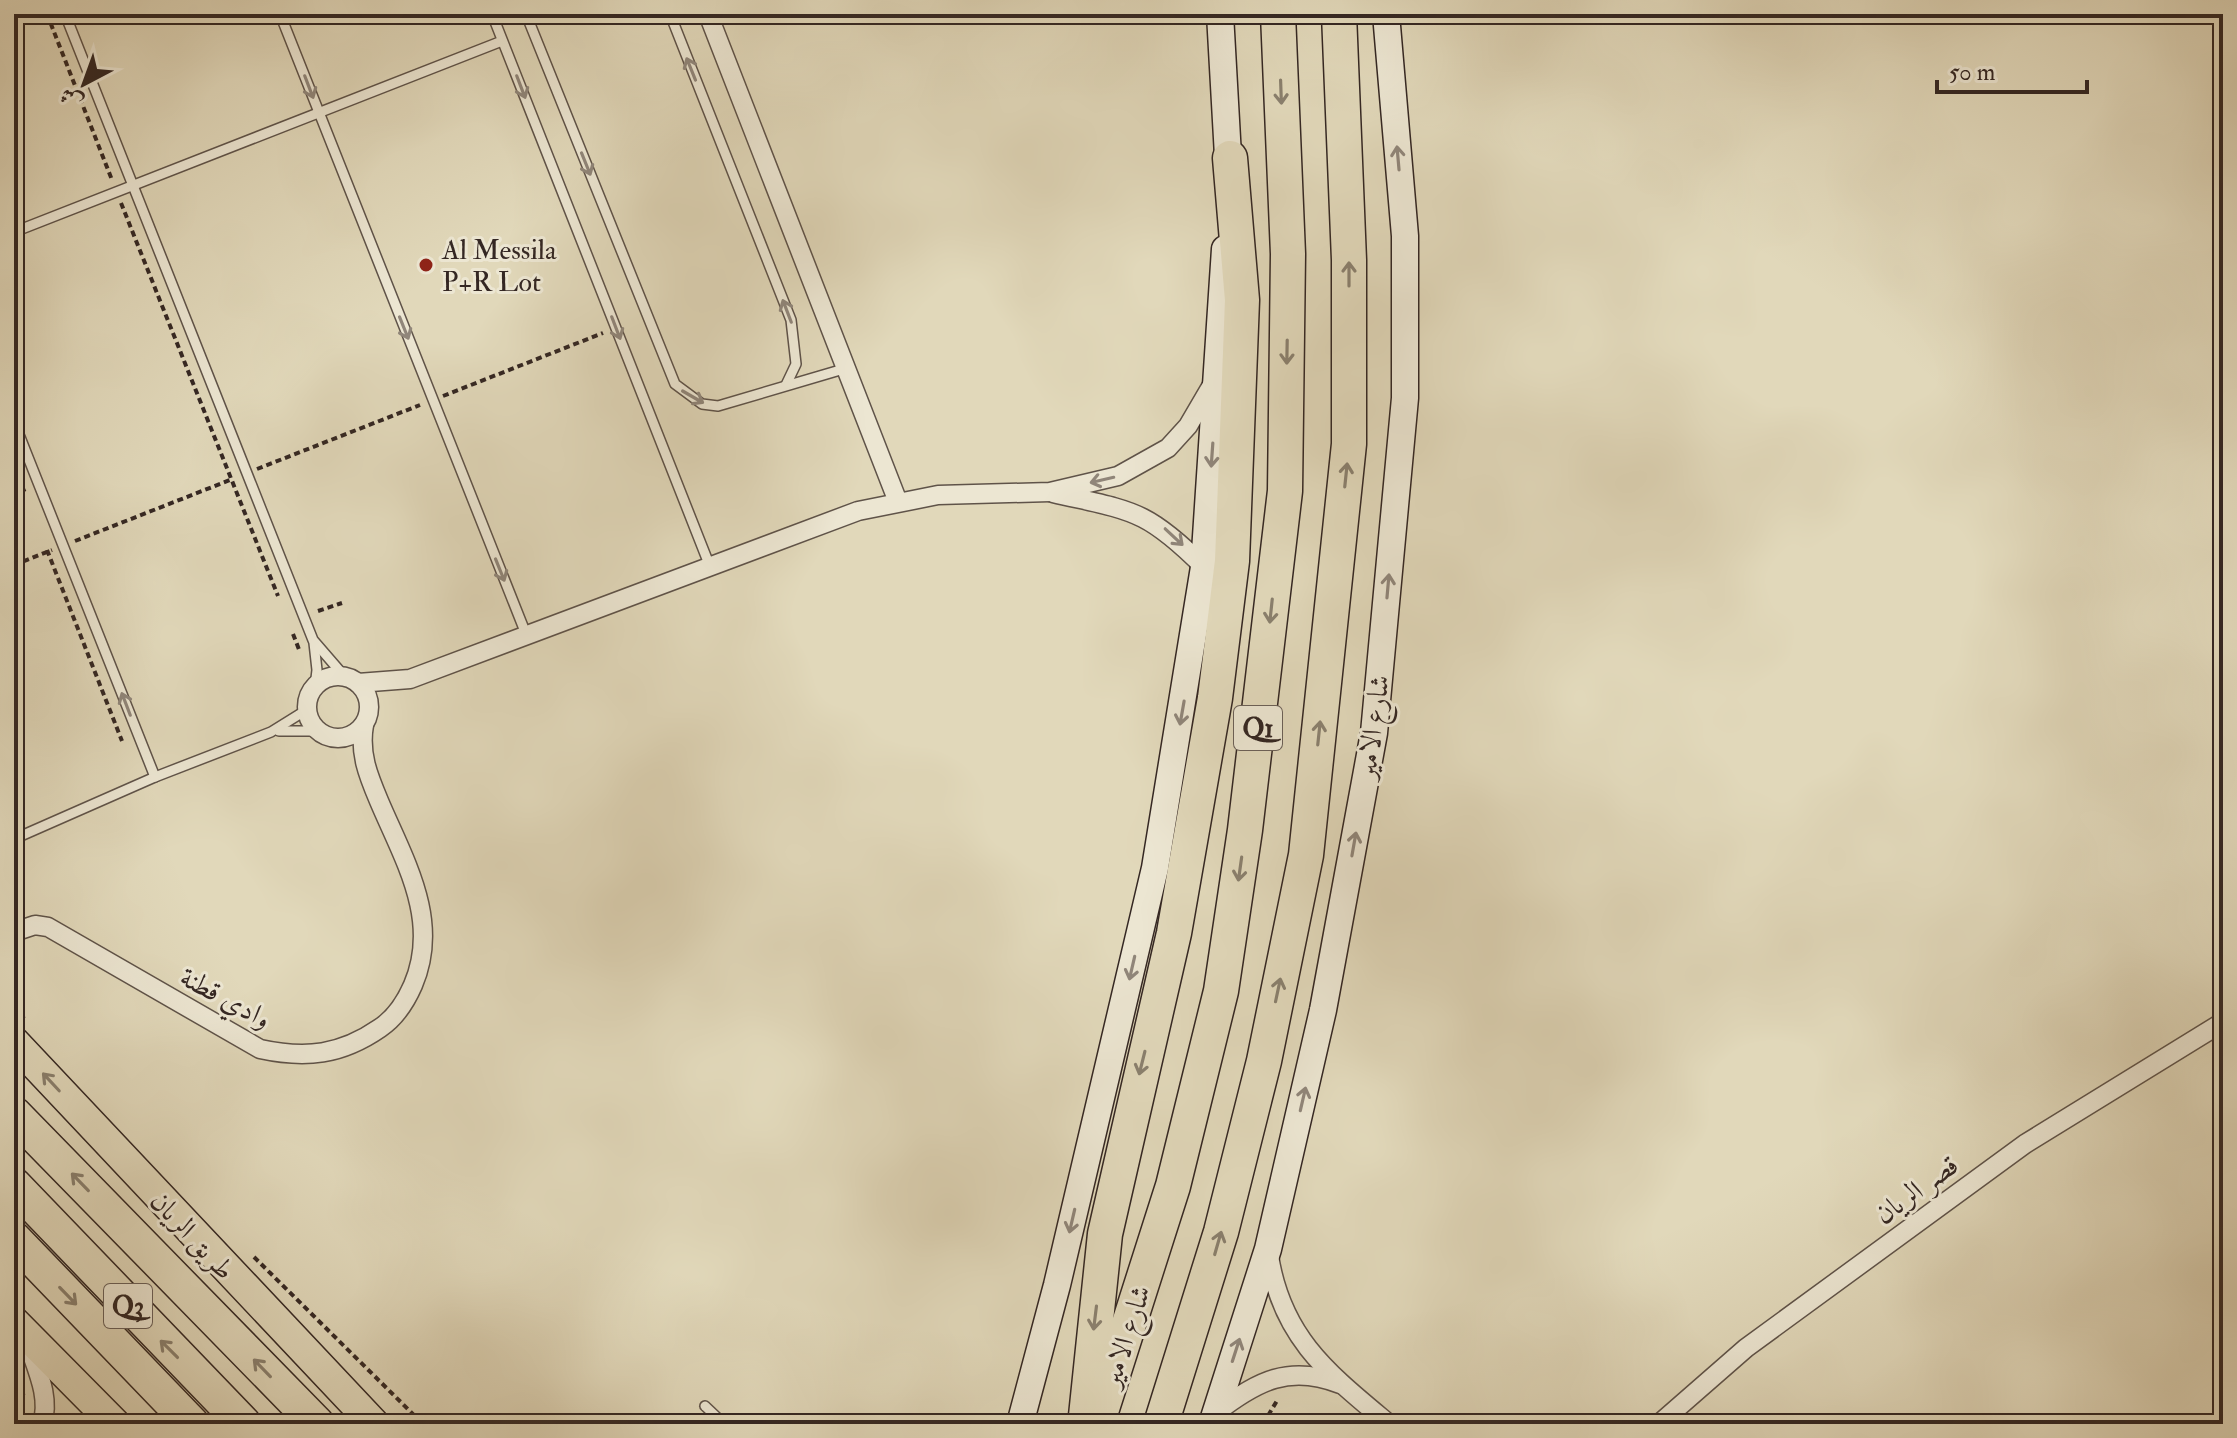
<svg xmlns="http://www.w3.org/2000/svg" width="2237" height="1438" font-family="'IM FELL Double Pica',Amiri,serif">
<style>
.lines{fill:none;stroke-linecap:round;stroke-linejoin:round}
.lane-casing{stroke:#5f5349;stroke-width:12}
.street-casing{stroke:#5f5349;stroke-width:21}
.secondary-casing{stroke:#342723;stroke-width:29}
.primary-casing{stroke:#342723;stroke-width:33}
.highway-casing{stroke:#342723;stroke-width:37}
.path{stroke:#342723;stroke-width:4;stroke-dasharray:6 4;stroke-linecap:butt}
.lane{stroke:#ece6d2;stroke-width:9}
.street{stroke:#ece6d2;stroke-width:18}
.secondary{stroke:#ece6d2;stroke-width:26}
.primary{stroke:#e1d8ba;stroke-width:30}
.highway{stroke:#e1d8ba;stroke-width:34}
.oneway{stroke:#90867a}
.oneway2{stroke:#8a806e}
.poi-dot{fill:#8f2418;stroke:#ece6d2;stroke-width:3}
.labels{text-anchor:middle;stroke-width:6;stroke-linejoin:round;paint-order:stroke}
.shield{fill:#ece6d2;stroke:#6b6058;stroke-width:2}
.shield-label{font-size:26px;font-weight:bold;fill:#342723}
.poi-label{font-size:28px;fill:#342723;stroke:#ece6d2;text-anchor:start}
.street-label{font-size:28px;fill:#342723;stroke:#ece6d2}
</style>
<rect width="100%" height="100%" fill="#e1d8ba"/>
<filter id="stains"><feTurbulence type="fractalNoise" baseFrequency=".0025" numOctaves="4"/><feColorMatrix values="0 0 0 0 .2 0 0 0 0 .09 0 0 0 0 .02 0 0 0 .5 -.17"/></filter>
<radialGradient id="worn" r=".72"><stop offset=".6" stop-color="#630" stop-opacity="0"/><stop offset="1" stop-color="#630" stop-opacity=".3"/></radialGradient>
<g class="lines">
<defs>
<g id="lane">
<polyline points="65,14 313,640 345,677"/>
<polyline points="280,14 526,634"/>
<polyline points="492,14 709,564"/>
<polyline points="526,14 675,384 702,404 718,406 847,368"/>
<polyline points="670,14 791,320 796,364 786,385"/>
<polyline points="14,232 502,41"/>
<polyline points="14,422 155,777"/>
<polyline points="314,643 317,670 315,687"/>
<polyline points="279,731 319,731"/>
<polyline points="14,839 155,777 271,732 308,709"/>
<polyline points="705,1406 724,1424"/>
</g>
<g id="street">
<polyline points="708,14 898,502"/>
<path d="M1053,493C1131,511 1145,508 1204,567"/>
<circle cx="338" cy="707" r="31"/>
<polyline points="358,683 410,679 858,511 938,495 1050,492 1118,476 1168,448 1188,426 1212,385"/>
<path d="M14,932L35,925L48,927L260,1049C306,1059 341,1055 380,1028C395,1018 406,1001 413,985C441,920 404,860 379,801C368,775 359,753 364,725"/>
<path d="M1269,1256C1282,1338 1328,1373 1389,1424"/>
<path d="M28,1343C36,1368 51,1397 42,1424"/>
<path d="M1217,1412C1257,1381 1290,1364 1340,1384"/>
<polyline points="1659,1424 1746,1348 2025,1144 2223,1022"/>
</g>
<g id="secondary">
<polyline points="1220,14 1229,174"/>
<polyline points="1020,1424 1057,1285 1155,868 1204,567 1225,249"/>
<polyline points="1212,1424 1268,1249 1323,1010 1374,733 1405,398 1405,236 1386,14"/>
</g>
<g id="primary">
<polyline points="14,1042 374,1424"/>
<polyline points="14,1322 115,1424"/>
</g>
<g id="highway">
<polyline points="14,1114 317,1424"/>
<polyline points="14,1185 244,1424"/>
<polyline points="14,1239 192,1424"/>
<polyline points="1086,1416 1105,1234 1174,933 1215,698 1232,561 1242,300 1230,158"/>
<polyline points="1097,1424 1173,1186 1221,991 1245,830 1285,491 1288,254 1278,14"/>
<polyline points="1161,1424 1221,1232 1264,1061 1306,855 1349,444 1349,260 1339,14"/>
</g>
</defs>
<use href="#lane" class="lane-casing"/>
<use href="#street" class="street-casing"/>
<use href="#secondary" class="secondary-casing"/>
<use href="#primary" class="primary-casing"/>
<use href="#highway" class="highway-casing"/>
<g class="path">
<polyline points="47,14 112,180"/>
<polyline points="121,203 278,596"/>
<polyline points="14,391 22,411"/>
<polyline points="443,396 603,333"/>
<polyline points="14,468 25,493"/>
<polyline points="257,469 420,405"/>
<polyline points="75,541 230,480"/>
<polyline points="47,550 122,741"/>
<polyline points="14,565 52,550"/>
<polyline points="318,611 342,603"/>
<polyline points="293,634 300,652"/>
<polyline points="14,1006 26,1021"/>
<polyline points="254,1257 423,1424"/>
<polyline points="14,1383 25,1397"/>
<polyline points="1263,1424 1278,1399"/>
</g>
<use href="#lane" class="lane"/>
<use href="#street" class="street"/>
<use href="#secondary" class="secondary"/>
<use href="#primary" class="primary"/>
<use href="#highway" class="highway"/>
</g>
<defs><path id="oneway-shaft" d="M-6 0H5M1.5-3L5.5 0L1.5 3" fill="none" stroke-width="1.6" stroke-linecap="round" stroke-linejoin="round" transform="scale(2)"/></defs>
<g class="oneway">
<use href="#oneway-shaft" transform="translate(691 69) rotate(-112)"/>
<use href="#oneway-shaft" transform="translate(309 87) rotate(69)"/>
<use href="#oneway-shaft" transform="translate(521 87) rotate(69)"/>
<use href="#oneway-shaft" transform="translate(1398 158) rotate(-95)"/>
<use href="#oneway-shaft" transform="translate(586 164) rotate(68)"/>
<use href="#oneway-shaft" transform="translate(787 311) rotate(-111)"/>
<use href="#oneway-shaft" transform="translate(404 328) rotate(68)"/>
<use href="#oneway-shaft" transform="translate(616 328) rotate(69)"/>
<use href="#oneway-shaft" transform="translate(693 397) rotate(30)"/>
<use href="#oneway-shaft" transform="translate(1212 455) rotate(94)"/>
<use href="#oneway-shaft" transform="translate(1102 480) rotate(167)"/>
<use href="#oneway-shaft" transform="translate(1174 537) rotate(43)"/>
<use href="#oneway-shaft" transform="translate(500 570) rotate(68)"/>
<use href="#oneway-shaft" transform="translate(1388 586) rotate(-85)"/>
<use href="#oneway-shaft" transform="translate(126 704) rotate(-111)"/>
<use href="#oneway-shaft" transform="translate(1182 713) rotate(100)"/>
<use href="#oneway-shaft" transform="translate(1354 844) rotate(-80)"/>
<use href="#oneway-shaft" transform="translate(1132 968) rotate(103)"/>
<use href="#oneway-shaft" transform="translate(1303 1099) rotate(-77)"/>
<use href="#oneway-shaft" transform="translate(1072 1221) rotate(103)"/>
<use href="#oneway-shaft" transform="translate(1236 1350) rotate(-72)"/>
</g>
<g class="oneway2">
<use href="#oneway-shaft" transform="translate(1281 92) rotate(88)"/>
<use href="#oneway-shaft" transform="translate(1349 274) rotate(-90)"/>
<use href="#oneway-shaft" transform="translate(1287 352) rotate(91)"/>
<use href="#oneway-shaft" transform="translate(1346 475) rotate(-84)"/>
<use href="#oneway-shaft" transform="translate(1271 611) rotate(96)"/>
<use href="#oneway-shaft" transform="translate(1319 733) rotate(-84)"/>
<use href="#oneway-shaft" transform="translate(1240 869) rotate(98)"/>
<use href="#oneway-shaft" transform="translate(1278 990) rotate(-78)"/>
<use href="#oneway-shaft" transform="translate(1142 1063) rotate(104)"/>
<use href="#oneway-shaft" transform="translate(51 1082) rotate(-133)"/>
<use href="#oneway-shaft" transform="translate(80 1182) rotate(-134)"/>
<use href="#oneway-shaft" transform="translate(1218 1243) rotate(-74)"/>
<use href="#oneway-shaft" transform="translate(68 1296) rotate(46)"/>
<use href="#oneway-shaft" transform="translate(1095 1318) rotate(97)"/>
<use href="#oneway-shaft" transform="translate(169 1349) rotate(-135)"/>
<use href="#oneway-shaft" transform="translate(262 1368) rotate(-134)"/>
</g>
<circle class="poi-dot" cx="426" cy="265" r="8"/>
<g class="labels">
<g class="shield">
<rect x="1234" y="706" width="48" height="44" rx="6"/>
<rect x="104" y="1284" width="48" height="44" rx="6"/>
</g>
<g class="shield-label">
<text x="1258" y="737">Q1</text>
<text x="128" y="1315">Q3</text>
</g>
<g class="poi-label">
<text x="442" y="259">Al Messila<tspan x="442" dy="32">P+R Lot</tspan></text>
</g>
<g class="street-label">
<text transform="translate(1372 727) rotate(-82)" y="10">شارع الامير</text>
<text transform="translate(226 997) rotate(28)" y="10">وادي قطنة</text>
<text transform="translate(1916 1189) rotate(-36)" y="10">قصر الريان</text>
<text transform="translate(193 1235) rotate(47)" y="10">طريق الريان</text>
<text transform="translate(1125 1336) rotate(-72)" y="10">شارع الامير</text>
</g>
</g>
<rect width="2237" height="1438" fill="none" stroke="#e1d8ba" stroke-width="48"/>
<rect x="16" y="16" width="2205" height="1406" fill="none" stroke="#342723" stroke-width="4"/>
<rect x="24" y="24" width="2189" height="1390" fill="none" stroke="#342723" stroke-width="2"/>
<g transform="translate(84 84) rotate(221)" stroke="#ece6d2" stroke-width="6" paint-order="stroke">
<path d="M0-6L14 30L0 20L-14 30Z" fill="#342723"/>
<text y="-12" font-size="22" font-weight="bold" text-anchor="middle" fill="#342723">ش</text>
</g>
<path d="M1937 80v12h150v-12" fill="none" stroke="#342723" stroke-width="4"/>
<text x="1949" y="80" font-size="24" fill="#342723" stroke="#ece6d2" stroke-width="6" paint-order="stroke">50 m</text>
<rect width="100%" height="100%" filter="url(#stains)"/>
<rect width="100%" height="100%" fill="url(#worn)"/>
</svg>
